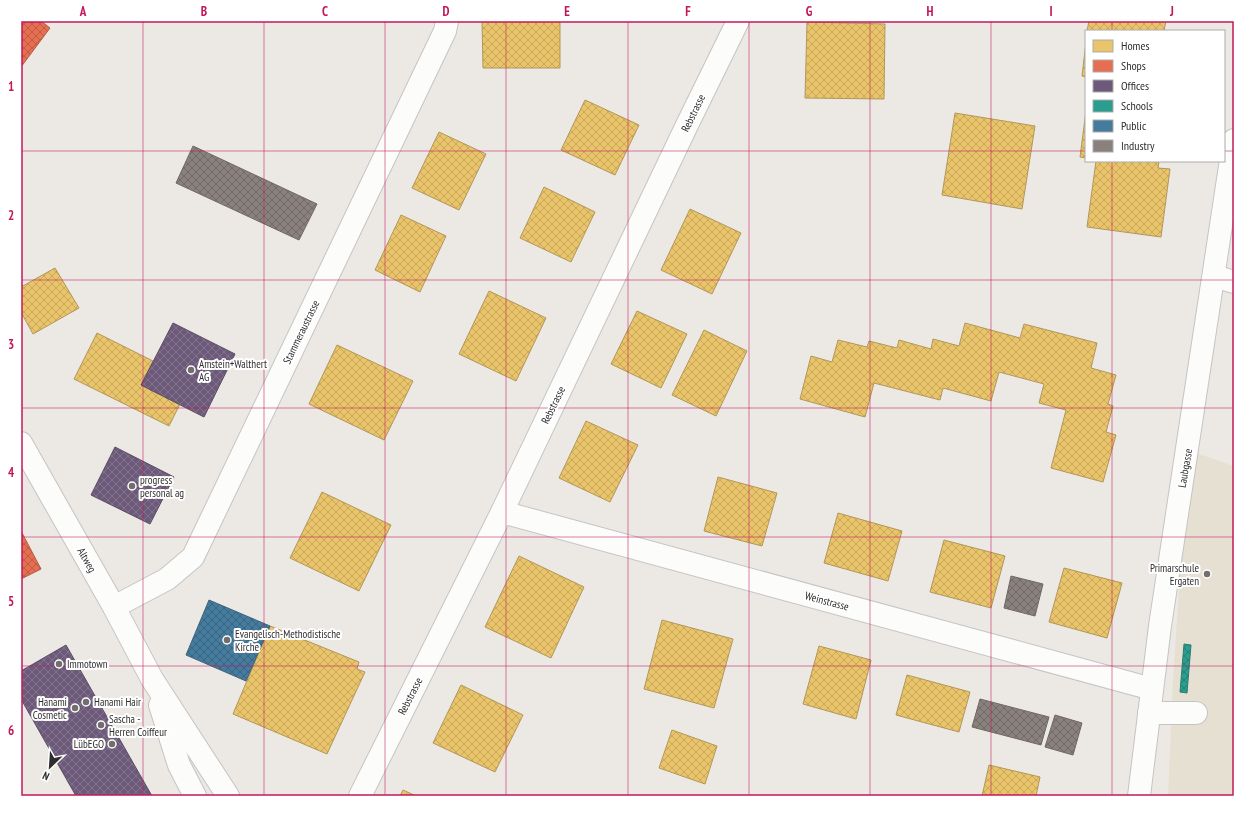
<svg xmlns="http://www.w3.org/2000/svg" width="1255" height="817" font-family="'PT Sans Narrow',sans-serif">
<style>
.education{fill:#e6e0d3}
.homes{fill:url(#homes-cross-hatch);stroke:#b19758}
.shops{fill:url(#shops-cross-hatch);stroke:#b05c46}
.offices{fill:url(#offices-cross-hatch);stroke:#5a4c63}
.schools{fill:url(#schools-cross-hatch);stroke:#2b7c72}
.public{fill:url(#public-cross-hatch);stroke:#3e647c}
.industry{fill:url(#industry-cross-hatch);stroke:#6e6865}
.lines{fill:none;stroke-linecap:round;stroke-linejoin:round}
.minor-casing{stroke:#c5c4c5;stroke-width:24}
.minor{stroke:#fcfcfb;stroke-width:22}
.grid{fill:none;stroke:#c2185b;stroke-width:1;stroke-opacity:0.55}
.poi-dot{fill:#706f6e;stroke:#fff;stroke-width:1.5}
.labels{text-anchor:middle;stroke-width:4;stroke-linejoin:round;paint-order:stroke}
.street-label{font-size:11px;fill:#2e2e2e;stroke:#fff}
.poi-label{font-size:11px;fill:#2e2e2e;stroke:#fff;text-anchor:start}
.neatline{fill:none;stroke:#c2185b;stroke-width:1.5}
.grid-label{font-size:13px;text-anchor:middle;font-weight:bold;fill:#c2185b}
</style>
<defs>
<pattern id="homes-cross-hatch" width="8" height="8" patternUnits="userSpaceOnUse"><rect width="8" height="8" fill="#e9c46a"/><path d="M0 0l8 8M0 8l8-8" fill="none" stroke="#c8a95c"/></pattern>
<pattern id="shops-cross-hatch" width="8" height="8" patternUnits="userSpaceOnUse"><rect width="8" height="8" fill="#e76f51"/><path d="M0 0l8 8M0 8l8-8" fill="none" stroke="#bc5c44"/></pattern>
<pattern id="offices-cross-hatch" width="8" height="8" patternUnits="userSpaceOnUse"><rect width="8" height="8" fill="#6d597a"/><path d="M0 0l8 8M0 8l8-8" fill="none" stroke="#82738c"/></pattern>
<pattern id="schools-cross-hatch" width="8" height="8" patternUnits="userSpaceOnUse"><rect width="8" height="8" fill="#2a9d8f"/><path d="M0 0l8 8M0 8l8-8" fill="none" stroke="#248075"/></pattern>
<pattern id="public-cross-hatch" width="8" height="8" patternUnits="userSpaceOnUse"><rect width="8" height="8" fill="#457b9d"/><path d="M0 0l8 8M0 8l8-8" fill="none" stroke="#3a6580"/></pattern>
<pattern id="industry-cross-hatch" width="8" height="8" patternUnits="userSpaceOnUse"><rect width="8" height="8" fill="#8a817c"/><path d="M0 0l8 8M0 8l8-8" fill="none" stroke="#716a66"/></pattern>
</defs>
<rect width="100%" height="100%" fill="#ece8e4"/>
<polygon class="education" points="1188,450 1234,466 1234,796 1168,796 1173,681"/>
<g class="homes">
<polygon points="482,21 560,21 560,68 483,68"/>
<polygon points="1089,21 1166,21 1164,31 1087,31"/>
<polygon points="807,22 885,24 884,99 805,98"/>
<polygon points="1086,42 1086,77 1082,76"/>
<polygon points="585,100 639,125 615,175 561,150"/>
<polygon points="1086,111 1086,158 1080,157"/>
<polygon points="955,113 1035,126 1022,209 942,195"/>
<polygon points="439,132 486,154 459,210 412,188"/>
<polygon points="1096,161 1159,161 1158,168 1170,169 1161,237 1087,227"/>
<polygon points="544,187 595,212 571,262 520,238"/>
<polygon points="690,209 741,233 712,294 661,270"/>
<polygon points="401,215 446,236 420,292 375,270"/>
<polygon points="55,268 79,308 33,334 21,312 21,287"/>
<polygon points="489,291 546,318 516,381 459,354"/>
<polygon points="637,311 687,334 661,388 611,364"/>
<polygon points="965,323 1020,338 1024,324 1097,343 1091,368 1116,375 1108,404 1113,406 1106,432 1116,435 1103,482 1051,468 1066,410 1039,403 1044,384 999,372 991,401 943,388 940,400 874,383 865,417 800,399 811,356 832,362 838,340 867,347 869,341 897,348 899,340 931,349 933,339 959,346"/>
<polygon points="704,330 747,351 716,416 672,395"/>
<polygon points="97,333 153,361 141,385 180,404 169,426 74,379"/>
<polygon points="337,345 413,381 384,440 309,404"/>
<polygon points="586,421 638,445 610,502 559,478"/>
<polygon points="718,477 777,493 762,546 704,531"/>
<polygon points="322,492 391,525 359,591 290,558"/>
<polygon points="838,513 902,531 888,581 824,563"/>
<polygon points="944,540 1005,556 991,608 930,592"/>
<polygon points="519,556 584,587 551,658 485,627"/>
<polygon points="1064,568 1122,583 1107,638 1049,622"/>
<polygon points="662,620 733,639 714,708 644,689"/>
<polygon points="270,626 359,662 357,669 365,672 327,754 233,714"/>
<polygon points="819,646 871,660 856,719 803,704"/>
<polygon points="907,675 970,692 959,732 896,715"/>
<polygon points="461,685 523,715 495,772 433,743"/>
<polygon points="672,730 717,746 705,784 659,768"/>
<polygon points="989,765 1040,777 1036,796 982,796"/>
<polygon points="403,790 416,796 400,796"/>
</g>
<g class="shops">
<polygon points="21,21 41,21 50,28 21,67"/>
<polygon points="21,531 41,569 21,579"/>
</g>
<g class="offices">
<polygon points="173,323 235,354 204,417 141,385"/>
<polygon points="115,447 174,477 150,524 91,495"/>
<polygon points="66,645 152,796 76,796 21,699 21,671"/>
</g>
<polygon class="schools" points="1184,644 1191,645 1187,693 1180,692"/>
<polygon class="public" points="209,600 270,626 246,681 186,655"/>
<g class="industry">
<polygon points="193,146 317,204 299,240 176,183"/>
<polygon points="1011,576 1043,584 1035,616 1004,608"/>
<polygon points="980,699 1049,717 1041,745 972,727"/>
<polygon points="1055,715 1082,723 1073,755 1045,747"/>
</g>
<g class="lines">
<defs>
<g id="minor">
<polyline points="1214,276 1234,282"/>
<polyline points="21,443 114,607 152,679 228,796"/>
<polyline points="502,512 1152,689"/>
<polyline points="114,607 167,579 193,557 445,31 447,21"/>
<polyline points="160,705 179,765 195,796"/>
<polyline points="1149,713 1196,713"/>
<polyline points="360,796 502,512 687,125 738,21"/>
<polyline points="1139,796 1160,626 1234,140"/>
</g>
</defs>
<use href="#minor" class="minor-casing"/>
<use href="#minor" class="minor"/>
</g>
<path class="grid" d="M143,21V796M264,21V796M385,21V796M506,21V796M628,21V796M749,21V796M870,21V796M991,21V796M1112,21V31M21,151H1086M1224,151H1234M1112,161V796M21,280H1234M21,408H1234M21,537H1234M21,666H1234"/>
<g class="poi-dot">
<circle cx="191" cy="370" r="4"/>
<circle cx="132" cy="486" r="4"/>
<circle cx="1207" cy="574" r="4"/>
<circle cx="227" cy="640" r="4"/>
<circle cx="59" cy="664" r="4"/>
<circle cx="86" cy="702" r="4"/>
<circle cx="75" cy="708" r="4"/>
<circle cx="101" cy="725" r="4"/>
<circle cx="112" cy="744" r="4"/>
</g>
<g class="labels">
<g class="street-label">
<text transform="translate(693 113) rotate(-64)" y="4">Rebstrasse</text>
<text transform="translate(301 332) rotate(-64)" y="4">Stammeraustrasse</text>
<text transform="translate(553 405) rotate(-64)" y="4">Rebstrasse</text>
<text transform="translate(1185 468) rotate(-80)" y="4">Laubgasse</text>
<text transform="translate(87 560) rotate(61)" y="4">Altweg</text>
<text transform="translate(827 601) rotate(15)" y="4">Weinstrasse</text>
<text transform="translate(410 696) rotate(-63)" y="4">Rebstrasse</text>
</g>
<g class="poi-label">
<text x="199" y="368">Amstein+Walthert<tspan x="199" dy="13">AG</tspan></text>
<text x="140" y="484">progress<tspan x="140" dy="13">personal ag</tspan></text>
<text x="1199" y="572" text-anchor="end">Primarschule<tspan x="1199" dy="13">Ergaten</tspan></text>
<text x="235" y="638">Evangelisch-Methodistische<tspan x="235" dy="13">Kirche</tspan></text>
<text x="67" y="668">Immotown</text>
<text x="67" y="706" text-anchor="end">Hanami<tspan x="67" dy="13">Cosmetic</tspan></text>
<text x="94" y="706">Hanami Hair</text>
<text x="109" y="723">Sascha -<tspan x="109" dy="13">Herren Coiffeur</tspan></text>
<text x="104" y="748" text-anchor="end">LübEGO</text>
</g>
</g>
<rect width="1255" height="817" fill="none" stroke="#ffffff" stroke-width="44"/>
<rect x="1085" y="30" width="140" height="132" fill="#ffffff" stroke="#ababab"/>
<rect x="1093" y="40" width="20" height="12" fill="#e9c46a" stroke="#ababab"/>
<text x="1121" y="50" font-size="12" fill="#2e2e2e">Homes</text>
<rect x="1093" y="60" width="20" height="12" fill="#e76f51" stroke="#ababab"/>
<text x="1121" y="70" font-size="12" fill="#2e2e2e">Shops</text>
<rect x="1093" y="80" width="20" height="12" fill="#6d597a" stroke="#ababab"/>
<text x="1121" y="90" font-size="12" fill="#2e2e2e">Offices</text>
<rect x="1093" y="100" width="20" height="12" fill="#2a9d8f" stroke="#ababab"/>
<text x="1121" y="110" font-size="12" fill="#2e2e2e">Schools</text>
<rect x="1093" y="120" width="20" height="12" fill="#457b9d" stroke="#ababab"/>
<text x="1121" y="130" font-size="12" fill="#2e2e2e">Public</text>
<rect x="1093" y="140" width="20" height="12" fill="#8a817c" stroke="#ababab"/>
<text x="1121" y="150" font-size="12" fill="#2e2e2e">Industry</text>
<g transform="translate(50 767) rotate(205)" stroke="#ffffff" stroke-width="3" paint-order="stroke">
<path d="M0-3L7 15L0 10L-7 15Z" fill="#2e2e2e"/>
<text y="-6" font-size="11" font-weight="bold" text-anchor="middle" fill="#2e2e2e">N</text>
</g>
<rect x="22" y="22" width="1211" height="773" class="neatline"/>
<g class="grid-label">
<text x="83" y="16">A</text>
<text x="204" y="16">B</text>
<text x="325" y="16">C</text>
<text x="446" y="16">D</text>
<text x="567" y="16">E</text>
<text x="688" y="16">F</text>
<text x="809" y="16">G</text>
<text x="930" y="16">H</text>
<text x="1051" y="16">I</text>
<text x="1172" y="16">J</text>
<text x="11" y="91">1</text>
<text x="11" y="220">2</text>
<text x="11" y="349">3</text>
<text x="11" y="477">4</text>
<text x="11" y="606">5</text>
<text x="11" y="735">6</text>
</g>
</svg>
